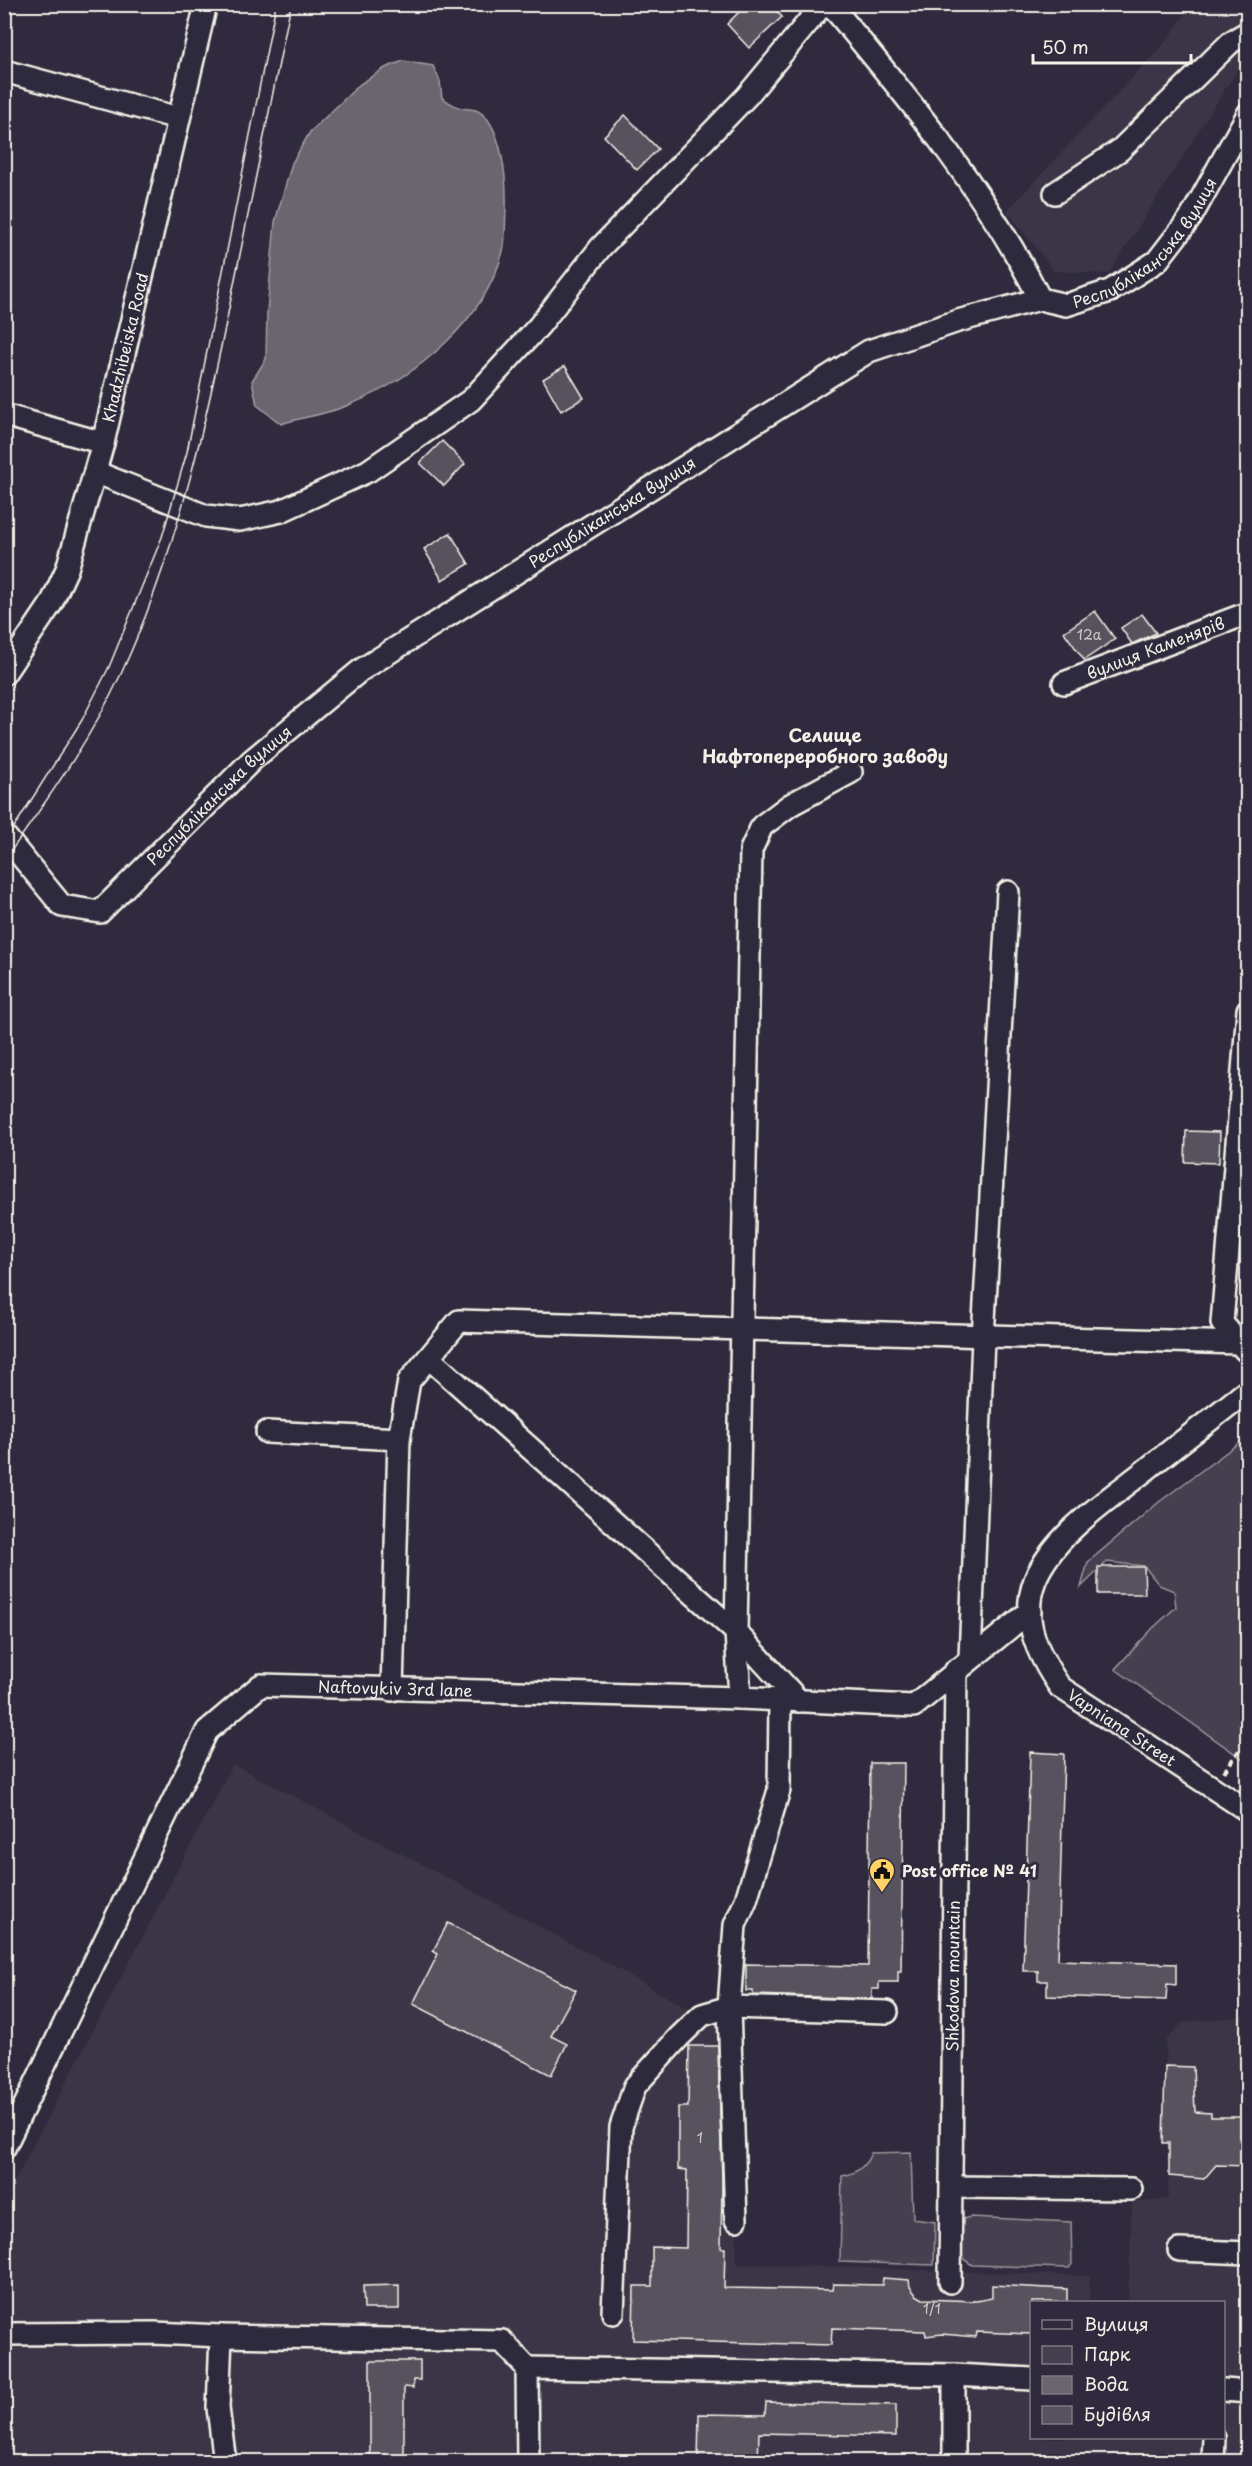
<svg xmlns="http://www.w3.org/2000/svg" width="1252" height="2466" font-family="'Playpen Sans',sans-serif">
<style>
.built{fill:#3b3647}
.green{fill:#454050;stroke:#9c989c;stroke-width:1.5}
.water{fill:#6a6670;stroke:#a19ea0;stroke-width:1.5}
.building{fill:#56525f;stroke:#f4f1e8;stroke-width:1.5}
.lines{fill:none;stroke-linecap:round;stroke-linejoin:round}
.minor-casing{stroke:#f4f1e8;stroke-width:26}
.path{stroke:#f4f1e8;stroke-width:4;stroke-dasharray:6 4.5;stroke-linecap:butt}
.minor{stroke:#2f2a3d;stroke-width:21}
.tram{stroke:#f4f1e8;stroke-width:1.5}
.labels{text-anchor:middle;stroke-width:6;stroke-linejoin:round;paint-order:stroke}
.number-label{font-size:14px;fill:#ccc9c6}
.street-label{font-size:16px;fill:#f4f1e8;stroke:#2f2a3d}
.poi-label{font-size:16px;font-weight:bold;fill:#f4f1e8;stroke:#2f2a3d;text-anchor:start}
.neighbourhood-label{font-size:18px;font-weight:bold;fill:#f4f1e8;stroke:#2f2a3d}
</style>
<rect width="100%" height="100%" fill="#2f2a3d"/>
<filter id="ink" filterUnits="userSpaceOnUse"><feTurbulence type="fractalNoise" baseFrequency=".0167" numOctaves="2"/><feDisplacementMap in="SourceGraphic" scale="12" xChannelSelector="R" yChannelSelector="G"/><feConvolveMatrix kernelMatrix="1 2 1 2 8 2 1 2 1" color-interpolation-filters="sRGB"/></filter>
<g filter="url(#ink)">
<g class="built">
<polygon points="1191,5 1247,5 1247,54 1109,274 1054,271 1007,211 1169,38"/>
<polygon points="233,1764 606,1962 731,2034 737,2264 1090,2276 1089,2302 1032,2302 1032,2438 1224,2438 1224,2302 1128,2302 1132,2203 1168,2199 1169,2143 1163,2143 1166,2040 1183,2022 1247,2016 1247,2461 5,2461 4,2201"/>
</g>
<g class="green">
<polygon points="1247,1437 1247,1762 1115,1669 1153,1628 1176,1607 1174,1591 1159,1585 1144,1566 1107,1562 1081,1587 1088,1562 1159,1502"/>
<path d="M911,2152L913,2219L935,2222L934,2265L840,2262L842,2176C856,2174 866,2166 871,2153Z"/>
<path d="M970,2217L1071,2222L1072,2264L1069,2268L972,2265C956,2257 958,2234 963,2219Z"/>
</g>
<path class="water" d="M403,61L433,66L440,81L442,98C448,101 455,107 462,108C466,109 472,109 476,110C503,121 507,185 506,210C505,223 506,239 503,251C485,321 415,378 351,404C329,414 303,417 281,424L257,405L252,381L266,359L267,312L275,222L292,163L310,132L360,84L385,68Z"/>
<g class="building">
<polygon points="747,4 770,4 782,17 749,48 727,24"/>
<polygon points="625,115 658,149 637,170 604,136"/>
<polygon points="565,366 584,398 561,411 543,379"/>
<polygon points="442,441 465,464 444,486 420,463"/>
<polygon points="450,533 469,564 442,580 424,549"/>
<polygon points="1095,611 1115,639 1084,660 1064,632"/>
<polygon points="1142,614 1156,633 1132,644 1121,628"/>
<polygon points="1186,1131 1220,1132 1219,1163 1185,1162"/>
<polygon points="1098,1567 1144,1567 1145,1594 1098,1594"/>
<polygon points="1030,1752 1064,1754 1058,1960 1176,1964 1176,1985 1167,1984 1166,2000 1047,1996 1047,1981 1038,1981 1038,1971 1023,1971"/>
<polygon points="870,1763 904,1763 901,1971 898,1971 898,1982 879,1982 879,1989 872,1989 872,1999 753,1995 753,1991 746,1991 746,1964 868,1966"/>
<polygon points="448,1923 576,1990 551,2036 567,2044 551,2075 413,2004 438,1954 433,1951"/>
<polygon points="689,2046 718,2046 722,2181 721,2248 725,2248 724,2288 832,2290 833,2284 882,2285 883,2278 909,2280 910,2287 916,2295 923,2299 977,2301 992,2298 992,2285 1067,2289 1067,2302 1032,2302 1032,2334 977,2332 976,2337 942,2334 926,2336 925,2331 832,2328 831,2345 633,2340 634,2286 652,2286 652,2247 686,2248 687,2170 678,2169 678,2107 688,2107"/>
<polygon points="1165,2066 1193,2067 1195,2112 1211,2113 1211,2117 1248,2117 1248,2166 1216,2165 1204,2179 1169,2176 1169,2143 1163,2143"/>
<polygon points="399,2285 399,2309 364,2309 363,2286"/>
<polygon points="370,2361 420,2361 420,2380 413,2380 413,2388 404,2387 404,2462 370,2462"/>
<polygon points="766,2402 896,2405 896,2436 759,2433 758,2462 698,2462 699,2414 765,2415"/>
</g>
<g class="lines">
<defs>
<g id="minor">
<path d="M830,4C907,97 986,191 1040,299"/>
<polyline points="4,71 178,118"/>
<polyline points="1055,193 1120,150 1231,42 1248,32"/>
<polyline points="4,415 103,443"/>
<polyline points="95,472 206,516 240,520 281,511 368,471 471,400 539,326 601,247 747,96 823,4"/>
<path id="s1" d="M4,674L51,604L67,569L103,443L206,4"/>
<path id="s2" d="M1064,683L1248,613"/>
<path id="s3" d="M4,835L62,906L100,912L252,760L361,670L869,351L958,321L1040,299L1066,305L1110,291L1157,261L1191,217L1248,114"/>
<polyline points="1245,1350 1222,1323 1248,1010"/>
<polyline points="429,1358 736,1632 799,1701"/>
<path id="s4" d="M1248,1390C1214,1417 1180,1443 1147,1469C1109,1499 1054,1534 1035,1580C1020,1619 1038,1655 1060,1687L1248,1811"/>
<polyline points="267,1432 399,1439"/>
<polyline points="970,1658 983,1338 1008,892"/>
<polyline points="392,1690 399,1439 409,1381 459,1321 1240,1343"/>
<polyline points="740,1698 736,1632 751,850 762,826 790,805 851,772"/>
<path id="s5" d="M4,2148L207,1731L261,1685L740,1698L914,1706L1030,1611"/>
<polyline points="952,2187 1131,2189"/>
<polyline points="736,2220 729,2007 735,1925 746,1900 779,1790 780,1700"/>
<polyline points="1179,2250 1248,2253"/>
<path id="s6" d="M950,2282L956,1670"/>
<polyline points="613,2313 621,2127 635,2086 679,2037 702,2015 729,2007 887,2012"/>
<polyline points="4,2334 154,2333 221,2336 218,2408 225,2462"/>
<polyline points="221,2336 502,2341 527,2368 528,2462"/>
<polyline points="527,2368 954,2375 1032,2379"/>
<polyline points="1224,2390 1248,2392"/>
<polyline points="954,2462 954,2375"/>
<polyline points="1213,2462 1214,2438"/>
</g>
</defs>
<use href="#minor" class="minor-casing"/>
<polyline class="path" points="1224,1772 1238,1752 1248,1749"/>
<use href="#minor" class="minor"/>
<g class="tram">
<polyline points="4,843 82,720 109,667 162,537 187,452 276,4"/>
<path d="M4,861C46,801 90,741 121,674C179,548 208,414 235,279C254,187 272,96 291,4"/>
</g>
</g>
</g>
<defs>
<symbol id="civic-pin" viewBox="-11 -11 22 30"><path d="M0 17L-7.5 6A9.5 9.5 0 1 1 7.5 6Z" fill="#ffd166" stroke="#2f2a3d"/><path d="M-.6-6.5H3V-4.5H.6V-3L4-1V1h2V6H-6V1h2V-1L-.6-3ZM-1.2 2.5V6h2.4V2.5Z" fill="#111"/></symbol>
</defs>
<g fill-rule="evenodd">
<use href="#civic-pin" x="867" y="1856" width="30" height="40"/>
</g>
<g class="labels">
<g class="number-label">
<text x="1089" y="640">12а</text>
<text x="700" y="2143">1</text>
<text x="932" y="2314">1/1</text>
</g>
<g class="street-label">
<text dy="6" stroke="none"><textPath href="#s3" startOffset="1396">Республіканська вулиця</textPath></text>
<text dy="6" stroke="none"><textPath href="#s1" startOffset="352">Khadzhibeiska Road</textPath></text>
<text dy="6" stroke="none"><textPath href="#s3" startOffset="783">Республіканська вулиця</textPath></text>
<text dy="6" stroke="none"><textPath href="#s2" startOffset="98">вулиця Каменярів</textPath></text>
<text dy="6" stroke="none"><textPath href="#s3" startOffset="297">Республіканська вулиця</textPath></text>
<text dy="6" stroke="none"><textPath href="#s5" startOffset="669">Naftovykiv 3rd lane</textPath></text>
<text dy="6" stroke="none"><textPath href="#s4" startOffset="476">Vapniana Street</textPath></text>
<text dy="6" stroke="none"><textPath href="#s6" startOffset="306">Shkodova mountain</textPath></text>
</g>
<g class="poi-label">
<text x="902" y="1877">Post office № 41</text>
</g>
<g class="neighbourhood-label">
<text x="825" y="742">Селище<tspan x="825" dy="21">Нафтопереробного заводу</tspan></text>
</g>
</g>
<rect width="1252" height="2466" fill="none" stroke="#2f2a3d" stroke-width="24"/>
<rect x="12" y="12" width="1228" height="2442" fill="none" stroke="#f4f1e8" stroke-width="2" filter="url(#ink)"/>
<rect x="1030" y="2301" width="195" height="138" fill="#2f2a3d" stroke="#7e7a81" stroke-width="1.5"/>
<rect x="1042" y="2320" width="30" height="9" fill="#2f2a3d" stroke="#7e7a81" stroke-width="1.5"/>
<text x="1084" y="2331" font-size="18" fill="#f4f1e8">Вулиця</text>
<rect x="1042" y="2346" width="30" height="18" fill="#454050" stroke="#7e7a81" stroke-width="1.5"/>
<text x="1084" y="2361" font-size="18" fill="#f4f1e8">Парк</text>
<rect x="1042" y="2376" width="30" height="18" fill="#6a6670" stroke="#7e7a81" stroke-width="1.5"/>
<text x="1084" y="2391" font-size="18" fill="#f4f1e8">Вода</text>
<rect x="1042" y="2406" width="30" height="18" fill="#56525f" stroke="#7e7a81" stroke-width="1.5"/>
<text x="1084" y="2421" font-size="18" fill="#f4f1e8">Будівля</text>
<path d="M1033 54v9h158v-9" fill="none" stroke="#f4f1e8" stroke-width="3"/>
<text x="1042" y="54" font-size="18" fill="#f4f1e8" stroke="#2f2a3d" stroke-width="4.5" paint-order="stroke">50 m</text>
</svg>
